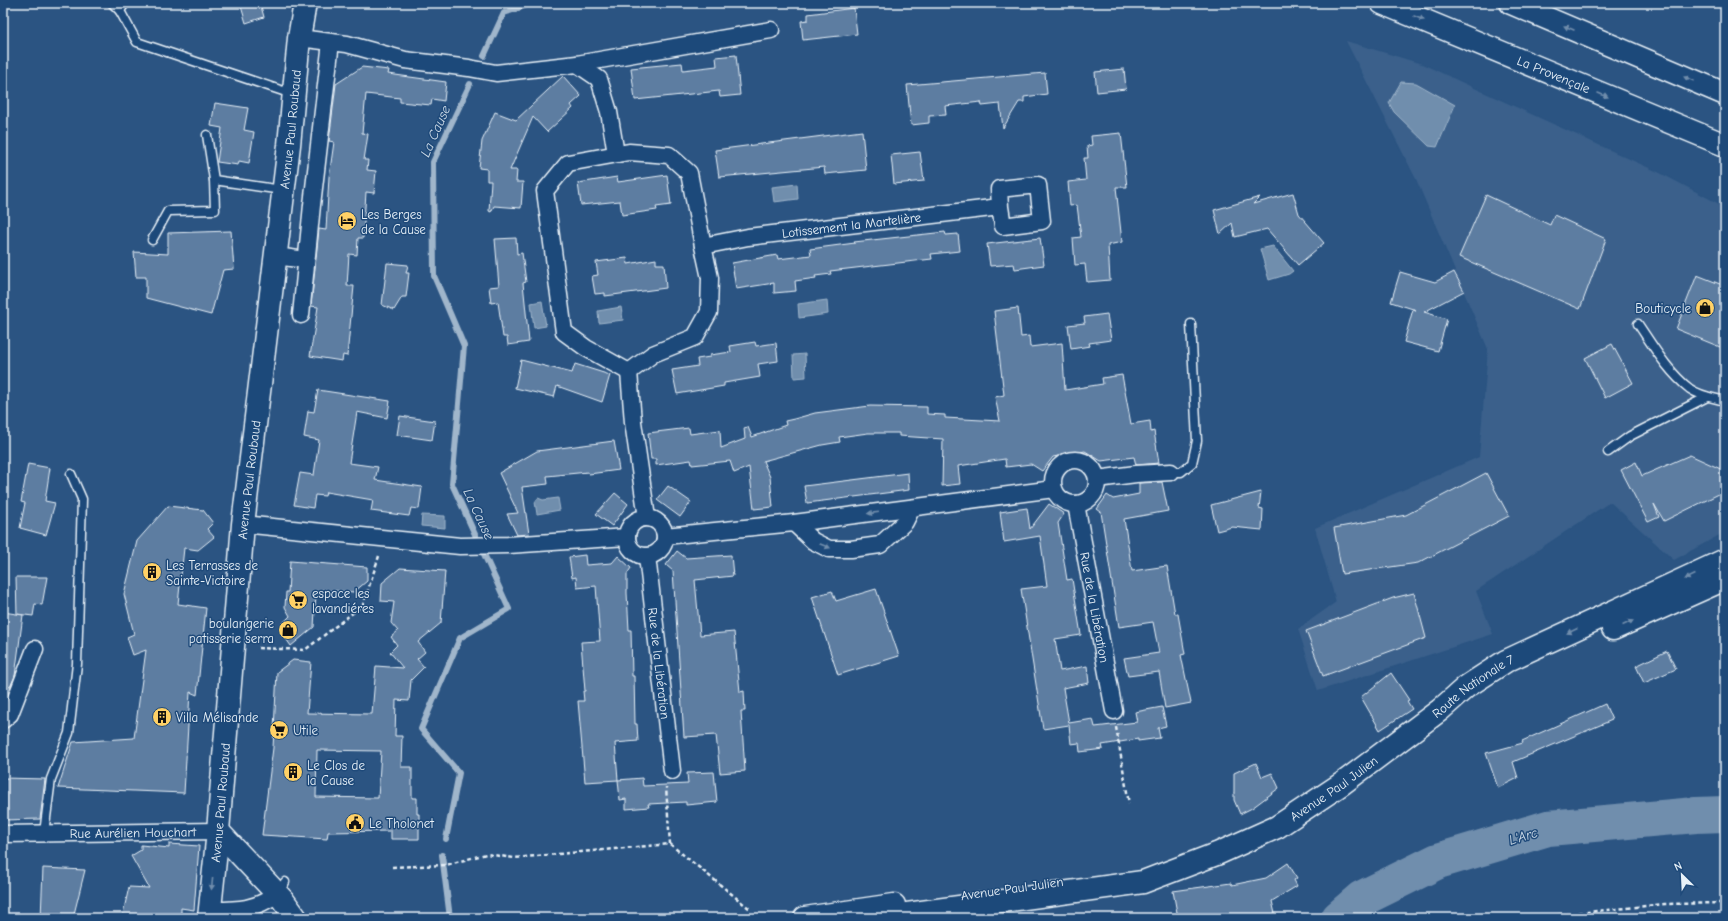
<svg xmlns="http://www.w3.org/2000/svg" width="1728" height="921" font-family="'Comic Neue',sans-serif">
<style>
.built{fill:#3a608b}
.water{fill:#708ead;stroke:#a0b6cb}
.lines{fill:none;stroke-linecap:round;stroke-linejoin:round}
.stream{stroke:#a0b6cb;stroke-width:6}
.river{stroke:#708ead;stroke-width:36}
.building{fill:#5d7da1;stroke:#e8f1f8;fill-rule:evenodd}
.lane-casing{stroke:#e8f1f8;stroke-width:11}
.street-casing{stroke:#e8f1f8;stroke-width:19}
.secondary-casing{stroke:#e8f1f8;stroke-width:25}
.primary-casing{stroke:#e8f1f8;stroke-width:25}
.highway-casing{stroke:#e8f1f8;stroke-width:25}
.path{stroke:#e8f1f8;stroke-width:2.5;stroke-dasharray:4 3;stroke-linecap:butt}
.lane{stroke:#1f4a7a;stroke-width:8}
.street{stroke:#1f4a7a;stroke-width:16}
.secondary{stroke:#1f4a7a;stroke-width:22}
.primary{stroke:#1f4a7a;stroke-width:22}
.highway{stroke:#1f4a7a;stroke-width:22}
.oneway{fill:#6f8dac}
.labels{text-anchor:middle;stroke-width:3;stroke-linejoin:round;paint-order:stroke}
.street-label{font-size:13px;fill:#e8f1f8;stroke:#1f4a7a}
.poi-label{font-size:13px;fill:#e8f1f8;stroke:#1f4a7a;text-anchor:start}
.water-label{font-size:14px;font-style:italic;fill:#d0dde9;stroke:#1f4a7a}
</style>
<rect width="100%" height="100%" fill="#2b5482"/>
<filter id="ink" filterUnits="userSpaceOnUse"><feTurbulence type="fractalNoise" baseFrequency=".025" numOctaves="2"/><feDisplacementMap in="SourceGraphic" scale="8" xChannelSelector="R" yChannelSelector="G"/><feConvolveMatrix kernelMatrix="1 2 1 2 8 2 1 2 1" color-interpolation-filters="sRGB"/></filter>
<g filter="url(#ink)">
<polygon class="built" points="1346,41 1422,64 1660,173 1725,207 1725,532 1674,560 1610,502 1476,591 1493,634 1318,691 1298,629 1336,602 1315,528 1479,457 1488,349 1416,179"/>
<g class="water">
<polygon points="1401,82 1416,83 1455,105 1437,147 1429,146 1394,112 1389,103"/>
<polygon points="797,184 798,199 774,202 772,187"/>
<polygon points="1273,246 1293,271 1289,274 1269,280 1260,249"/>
<polygon points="827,300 828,314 799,318 798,304"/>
<polygon points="542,301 546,326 534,328 531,303"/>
<polygon points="621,307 623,320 599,323 598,311"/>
<polygon points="805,354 806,377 794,378 793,355"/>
<polygon points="538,498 543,500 558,498 560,510 537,514 535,502"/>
<polygon points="422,515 445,516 445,528 421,526"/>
</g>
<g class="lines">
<g class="stream">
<polyline points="484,56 504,13 533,3"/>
<polyline points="446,839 459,773 421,729 460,638 509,609 452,484 464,346 434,276 433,162 470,84"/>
<polyline points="442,855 450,918"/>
</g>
<polyline class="river" points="1339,918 1361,899 1438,861 1548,828 1696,815 1725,814"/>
</g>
<g class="building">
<polygon points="240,3 260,3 264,17 246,23"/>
<polygon points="854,8 857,34 803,40 801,21 808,20 808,14"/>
<polygon points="736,55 740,95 720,97 719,91 635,100 631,68 682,63 683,70 717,66 716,57"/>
<polygon points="362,67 389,70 388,74 446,82 444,101 432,99 431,105 400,102 400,98 366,94 362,133 368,134 364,160 368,160 367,170 376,171 374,193 366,192 363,238 358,238 357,255 349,254 347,286 354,286 347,356 343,355 342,361 310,356 318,307 311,306 319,229 326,230 329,177 334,142 329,141 336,84"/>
<polygon points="1124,69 1126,89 1097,92 1095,72"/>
<polygon points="1045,73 1047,94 1024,97 1024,102 1019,102 1003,128 1000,104 982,106 981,102 945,106 946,115 929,116 929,123 911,125 907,85"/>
<polygon points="563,76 581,96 571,105 573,108 547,132 533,117 510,170 517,170 516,182 523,182 521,208 494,206 491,212 489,211 491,181 487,181 487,169 479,168 482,141 495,112 516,120"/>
<polygon points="215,103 248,108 244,130 254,132 249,163 239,161 238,165 217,162 222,128 211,126"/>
<polygon points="862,131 866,170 825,174 824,167 719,177 715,150"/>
<polygon points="1121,133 1127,187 1116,187 1122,242 1108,245 1110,280 1087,282 1085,264 1075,265 1073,238 1081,237 1077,205 1070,206 1068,182 1086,180 1084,158 1088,158 1087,146 1092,145 1091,136"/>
<polygon points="920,152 924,181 894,184 891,155"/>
<polygon points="667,175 671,205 656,207 657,210 622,215 620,201 581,205 578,183 617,177 618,182"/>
<polygon points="1293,193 1299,214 1324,243 1298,265 1267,229 1235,237 1232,223 1220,234 1214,210 1260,197 1253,204"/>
<polygon points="1486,195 1550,225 1554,215 1606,239 1580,309 1459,257"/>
<polygon points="231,231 234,269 223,270 211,315 146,298 146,277 136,277 134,252 168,254 168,233"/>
<polygon points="945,232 946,235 958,234 960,251 931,254 932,259 830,271 831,274 815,276 816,278 795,281 796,291 774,293 774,283 736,289 732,263 777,255 778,259 811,255 810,249 855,243 854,242"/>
<polygon points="516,238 517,254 522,253 526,282 523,283 529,342 508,345 507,337 503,337 498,302 491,303 489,287 499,286 495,239"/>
<polygon points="1040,238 1044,265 1015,269 1014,264 990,266 987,244"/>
<polygon points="627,258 628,264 656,259 656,264 664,264 666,288 605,296 605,293 595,294 592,276 598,275 596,262"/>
<polygon points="387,263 408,265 406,273 409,273 406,297 402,297 394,310 382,305"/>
<polygon points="1400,272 1435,282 1454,272 1464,291 1424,312 1447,319 1438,351 1404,342 1413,309 1416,310 1391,302"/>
<polygon points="1697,275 1725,286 1725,349 1676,329"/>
<polygon points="1018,308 1021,337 1029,336 1030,347 1062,343 1065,390 1103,384 1102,378 1122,375 1131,424 1150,421 1151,432 1154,431 1159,463 1136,465 1134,457 1101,461 1085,451 1053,457 1042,471 1031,464 1006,467 1005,459 958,466 960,484 942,486 943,439 899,436 899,433 868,433 839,437 840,442 822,445 763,461 770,477 773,507 754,509 749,467 734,473 730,461 692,465 691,460 656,465 656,459 651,459 648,433 689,428 690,434 720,430 721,448 745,439 744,428 748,427 752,437 786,425 785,421 794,419 815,413 870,406 927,407 927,414 945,415 945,418 1000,421 995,397 1004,395 994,311"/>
<polygon points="1107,314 1111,340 1089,343 1090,346 1071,349 1068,325 1085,323 1084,317"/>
<polygon points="755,342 756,346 776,343 778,361 758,364 760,377 724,383 724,386 677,394 672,370 698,366 697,359 710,357 710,355 731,352 730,346"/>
<polygon points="1612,344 1633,383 1605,398 1585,358"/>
<polygon points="521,360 572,373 575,364 610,375 602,402 557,386 554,397 515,388"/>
<polygon points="318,390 390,401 387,418 357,412 349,463 378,467 375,480 422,487 419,509 411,508 409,516 371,511 373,500 326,492 325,496 315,495 313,508 294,505 300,473 314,475 319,440 304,437 308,411 314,412"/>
<polygon points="400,416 435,421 432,440 397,435"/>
<polygon points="614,441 619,470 589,474 588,472 547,476 548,484 522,487 529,534 517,535 507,514 518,513 499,473 537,451"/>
<polygon points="1690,455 1725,471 1725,491 1664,521 1654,504 1659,517 1648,522 1621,470 1636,462 1642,476"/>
<polygon points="28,464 50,468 45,501 55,503 46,535 20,528 25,503 21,502"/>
<polygon points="908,473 909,490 807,503 804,486"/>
<polygon points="1486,473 1509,516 1418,563 1342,574 1334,528 1406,515"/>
<polygon points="1162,482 1168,511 1124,519 1132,571 1167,566 1175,614 1178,614 1185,654 1181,655 1191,703 1165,708 1159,672 1128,676 1124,658 1159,653 1153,622 1119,627 1101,512 1097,509 1107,495 1113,499 1139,494 1139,483"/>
<polygon points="668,486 691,502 680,517 657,500"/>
<polygon points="1261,492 1259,508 1263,509 1262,530 1232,527 1217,531 1211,505"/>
<polygon points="615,493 628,504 612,526 596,514"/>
<polygon points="1049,504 1064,514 1058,523 1067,580 1072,579 1081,635 1055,639 1060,671 1087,666 1089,683 1063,688 1069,723 1093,719 1095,727 1137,722 1135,712 1162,707 1166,726 1158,728 1160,738 1138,741 1138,739 1102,745 1103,749 1080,752 1079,743 1071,744 1069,725 1043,729 1021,589 1047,586 1040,536 1004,542 1000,512 1027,508 1030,529"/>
<polygon points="168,506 203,510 213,523 207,529 214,537 198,550 184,548 178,604 206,608 197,695 190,692 184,793 58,788 73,742 134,738 146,650 133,655 127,637 134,634 124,594 137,541"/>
<polygon points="677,551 686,558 731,555 733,576 695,580 700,635 734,632 740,692 744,691 745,711 741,711 745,771 720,773 716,735 684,737 673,571 666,565"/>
<polygon points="585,555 586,565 612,563 618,556 631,568 627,574 627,593 629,630 631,630 632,676 634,676 635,724 637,724 638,741 615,743 618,780 585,782 578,701 584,701 583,691 585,691 581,642 600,641 596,586 577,588 576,577 572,578 569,557"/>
<polygon points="290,561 367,567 367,581 354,592 320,590 320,595 316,594 314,627 291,646 282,633 283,623 290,616 285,607 286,592 288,592"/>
<path d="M400,568L445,571L441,623L418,642L425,652L417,659L424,667L411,680L409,701L396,700L395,736H402L401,767H412V798H417V814H419V839H391V831L328,832L327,839L262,835L273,748L277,672L293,660L311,662L307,713L372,714L376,666L403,668L390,652L397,645L391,637L398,631L391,623L394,602L381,601L382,583ZM317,750L381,751L378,798L316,797Z"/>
<polygon points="16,577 47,577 42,605 35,604 33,616 17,614"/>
<polygon points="876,589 899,656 838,675 812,597 832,591 836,601"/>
<polygon points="1414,593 1426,638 1323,676 1306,631 1393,598"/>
<polygon points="3,612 23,615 15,676 10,687 3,686"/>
<polygon points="1667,651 1676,669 1644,683 1636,666"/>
<polygon points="1391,673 1409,700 1407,701 1412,709 1380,730 1361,697"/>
<polygon points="1605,704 1612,720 1513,762 1518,778 1498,788 1486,753 1523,743 1522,741"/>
<polygon points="1256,763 1262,777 1272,773 1279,788 1252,808 1240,814 1234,800 1234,773"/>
<polygon points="714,772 717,802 686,805 686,802 648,804 649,807 626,809 626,799 620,800 618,780 642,778 643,786 688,784 687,773"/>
<polygon points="3,778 45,779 40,819 3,820"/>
<polygon points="169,844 199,846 194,910 181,908 181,918 122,918 129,887 149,888 131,856 141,850 141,845 169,848"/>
<polygon points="1288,863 1297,878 1294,880 1297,886 1272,901 1276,918 1178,918 1173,891 1231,883 1232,885 1266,878"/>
<polygon points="43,868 85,870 73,918 41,918"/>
</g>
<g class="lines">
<defs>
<g id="lane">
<polyline points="112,3 120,11"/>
<polyline points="125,3 120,11 137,42 292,94"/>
<polyline points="207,135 214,180 282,190"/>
<polyline points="152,240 168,211 215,210 214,180"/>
<path d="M1638,324C1653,346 1668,372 1690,389C1700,396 1713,398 1725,401"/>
<polyline points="1608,452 1630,436 1707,397"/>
<polyline points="1171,472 1181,472 1192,463 1197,441 1191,324"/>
<polyline points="44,833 51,779 69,733 77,664 82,499 71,474"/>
<polyline points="278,893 285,882"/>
</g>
<g id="street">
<polyline points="299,38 347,44 405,60 469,68 496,73 577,64 771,30"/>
<polyline points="577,64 599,79 609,112 616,154"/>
<polyline points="275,256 306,260"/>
<polyline points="301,315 312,205 331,42"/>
<polyline points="629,372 586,348 564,332 545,191 568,163 629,152 669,155 689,173 703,246"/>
<circle cx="1075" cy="482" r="22"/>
<polyline points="1097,479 1136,474 1171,472"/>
<path id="s1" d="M1076,504L1114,711"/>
<path id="s2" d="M647,518L633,422L629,372L653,354L695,337L709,312L710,278L703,246L748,237L1000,207L1003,226L1042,221L1038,185L999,189L1000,207"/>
<circle cx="646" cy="537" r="19"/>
<polyline points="794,523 813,541 829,549 851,549 880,545 905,522 912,508"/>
<polyline points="243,524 460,546 508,545 627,537"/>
<polyline points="665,536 794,523 1054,489"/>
<path id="s3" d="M647,556L672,771"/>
<polyline points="3,720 10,714 35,649"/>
<path id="s4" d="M3,834L218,831"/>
<path d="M209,910C237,910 253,911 277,894"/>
</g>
<g id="secondary">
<polyline points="218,831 283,900 296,918"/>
<path id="s5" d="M209,918L218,831L243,524L289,145L299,38L305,3"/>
</g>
<g id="primary">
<polyline points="1613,629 1725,579"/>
<polyline points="805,918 894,905"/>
<path id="s6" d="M877,918L1143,882L1219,853L1277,827L1343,783L1440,710L1466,687L1506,661L1725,560"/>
</g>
<g id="highway">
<path id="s7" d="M1382,3L1725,145"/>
<polyline points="1511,3 1725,94"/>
</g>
</defs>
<use href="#lane" class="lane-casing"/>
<use href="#street" class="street-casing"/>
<use href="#secondary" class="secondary-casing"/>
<use href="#primary" class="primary-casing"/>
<use href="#highway" class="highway-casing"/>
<g class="path">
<polyline points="258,648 305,650 363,605 379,556"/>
<polyline points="1116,727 1129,804"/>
<polyline points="670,844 750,909"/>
<polyline points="392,867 446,865 486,854 514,858 670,844 666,787"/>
<polyline points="1530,918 1665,904 1725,903"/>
</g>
<use href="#lane" class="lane"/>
<use href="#street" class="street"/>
<use href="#secondary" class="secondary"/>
<use href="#primary" class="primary"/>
<use href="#highway" class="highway"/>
</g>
<defs><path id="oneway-solid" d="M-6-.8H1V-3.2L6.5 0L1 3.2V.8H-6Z"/></defs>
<g class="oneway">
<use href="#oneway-solid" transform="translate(1419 18) rotate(23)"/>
<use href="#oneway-solid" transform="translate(1569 28) rotate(-157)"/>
<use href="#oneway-solid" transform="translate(1689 79) rotate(-157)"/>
<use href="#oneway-solid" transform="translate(1603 95) rotate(23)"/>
<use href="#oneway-solid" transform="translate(873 513) rotate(173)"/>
<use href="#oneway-solid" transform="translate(825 546) rotate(21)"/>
<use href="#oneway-solid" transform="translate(1690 577) rotate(155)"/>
<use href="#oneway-solid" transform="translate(1628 623) rotate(-24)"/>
<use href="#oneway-solid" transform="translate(1572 631) rotate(155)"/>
<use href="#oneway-solid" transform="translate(212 884) rotate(96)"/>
</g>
</g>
<defs>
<symbol id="hotel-disc" viewBox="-11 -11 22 22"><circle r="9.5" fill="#ffd166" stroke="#1f4a7a"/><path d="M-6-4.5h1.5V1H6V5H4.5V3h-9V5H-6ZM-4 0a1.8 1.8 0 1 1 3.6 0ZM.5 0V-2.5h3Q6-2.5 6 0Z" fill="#111"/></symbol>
<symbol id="shop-disc" viewBox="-11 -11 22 22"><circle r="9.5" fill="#ffd166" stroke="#1f4a7a"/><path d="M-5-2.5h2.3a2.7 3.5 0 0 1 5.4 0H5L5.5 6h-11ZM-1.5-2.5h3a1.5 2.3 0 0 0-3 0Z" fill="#111"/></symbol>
<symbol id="building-disc" viewBox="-11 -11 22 22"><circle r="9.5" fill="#ffd166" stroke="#1f4a7a"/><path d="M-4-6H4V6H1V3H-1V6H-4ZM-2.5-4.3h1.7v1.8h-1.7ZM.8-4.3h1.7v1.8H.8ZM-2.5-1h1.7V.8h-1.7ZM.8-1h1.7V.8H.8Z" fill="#111"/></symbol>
<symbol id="supermarket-disc" viewBox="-11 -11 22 22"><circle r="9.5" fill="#ffd166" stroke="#1f4a7a"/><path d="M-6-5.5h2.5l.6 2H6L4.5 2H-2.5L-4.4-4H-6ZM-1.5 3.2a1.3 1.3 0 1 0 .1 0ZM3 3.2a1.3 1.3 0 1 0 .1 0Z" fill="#111"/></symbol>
<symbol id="civic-disc" viewBox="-11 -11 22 22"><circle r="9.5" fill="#ffd166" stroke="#1f4a7a"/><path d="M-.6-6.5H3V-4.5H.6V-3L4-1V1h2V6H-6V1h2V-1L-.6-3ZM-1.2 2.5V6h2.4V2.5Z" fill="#111"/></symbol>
</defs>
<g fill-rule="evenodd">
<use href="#hotel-disc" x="336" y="210" width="22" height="22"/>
<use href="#shop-disc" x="1694" y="297" width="22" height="22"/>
<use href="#building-disc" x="141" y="561" width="22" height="22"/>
<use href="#supermarket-disc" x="287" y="589" width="22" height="22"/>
<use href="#shop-disc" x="277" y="619" width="22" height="22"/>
<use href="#building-disc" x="151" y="706" width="22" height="22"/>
<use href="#supermarket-disc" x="268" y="719" width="22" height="22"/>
<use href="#building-disc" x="282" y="761" width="22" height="22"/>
<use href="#civic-disc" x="344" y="812" width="22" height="22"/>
</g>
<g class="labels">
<g class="street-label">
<text dy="5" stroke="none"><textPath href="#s7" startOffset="186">La Provençale</textPath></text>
<text dy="5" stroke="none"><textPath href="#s5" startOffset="793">Avenue Paul Roubaud</textPath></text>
<text dy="5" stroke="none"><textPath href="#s2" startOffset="468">Lotissement la Martelière</textPath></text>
<text dy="5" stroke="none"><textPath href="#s5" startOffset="440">Avenue Paul Roubaud</textPath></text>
<text dy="5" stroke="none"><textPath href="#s1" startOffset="105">Rue de la Libération</textPath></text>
<text dy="5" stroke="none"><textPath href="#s3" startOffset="108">Rue de la Libération</textPath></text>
<text dy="5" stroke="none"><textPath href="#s6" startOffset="655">Route Nationale 7</textPath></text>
<text dy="5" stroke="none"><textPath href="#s6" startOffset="482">Avenue Paul Julien</textPath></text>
<text dy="5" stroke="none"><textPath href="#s5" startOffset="116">Avenue Paul Roubaud</textPath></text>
<text dy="5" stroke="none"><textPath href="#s4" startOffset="130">Rue Aurélien Houchart</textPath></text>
<text transform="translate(1012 888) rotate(-8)" y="5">Avenue Paul Julien</text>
</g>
<g class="poi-label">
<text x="361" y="219">Les Berges<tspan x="361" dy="15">de la Cause</tspan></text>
<text x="1691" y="313" text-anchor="end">Bouticycle</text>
<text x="166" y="570">Les Terrasses de<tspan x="166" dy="15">Sainte-Victoire</tspan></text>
<text x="312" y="598">espace les<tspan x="312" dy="15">lavandiéres</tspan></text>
<text x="274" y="628" text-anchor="end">boulangerie<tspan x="274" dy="15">patisserie serra</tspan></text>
<text x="176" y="722">Villa Mélisande</text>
<text x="293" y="735">Utile</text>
<text x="307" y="770">Le Clos de<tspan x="307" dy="15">la Cause</tspan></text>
<text x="369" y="828">Le Tholonet</text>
</g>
<g class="water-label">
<text transform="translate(435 131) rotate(-66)" y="5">La Cause</text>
<text transform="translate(479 514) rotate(65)" y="5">La Cause</text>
<text transform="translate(1523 836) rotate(-17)" y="5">L'Arc</text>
</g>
</g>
<rect width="1728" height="921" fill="none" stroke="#1f4a7a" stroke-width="16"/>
<rect x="8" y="8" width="1712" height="905" fill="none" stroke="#e8f1f8" stroke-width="1.5" filter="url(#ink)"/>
<g transform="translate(1682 875) rotate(336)" stroke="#1f4a7a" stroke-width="3" paint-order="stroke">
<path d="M0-3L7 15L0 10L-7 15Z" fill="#e8f1f8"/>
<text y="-6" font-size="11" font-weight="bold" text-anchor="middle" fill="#e8f1f8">N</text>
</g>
</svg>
